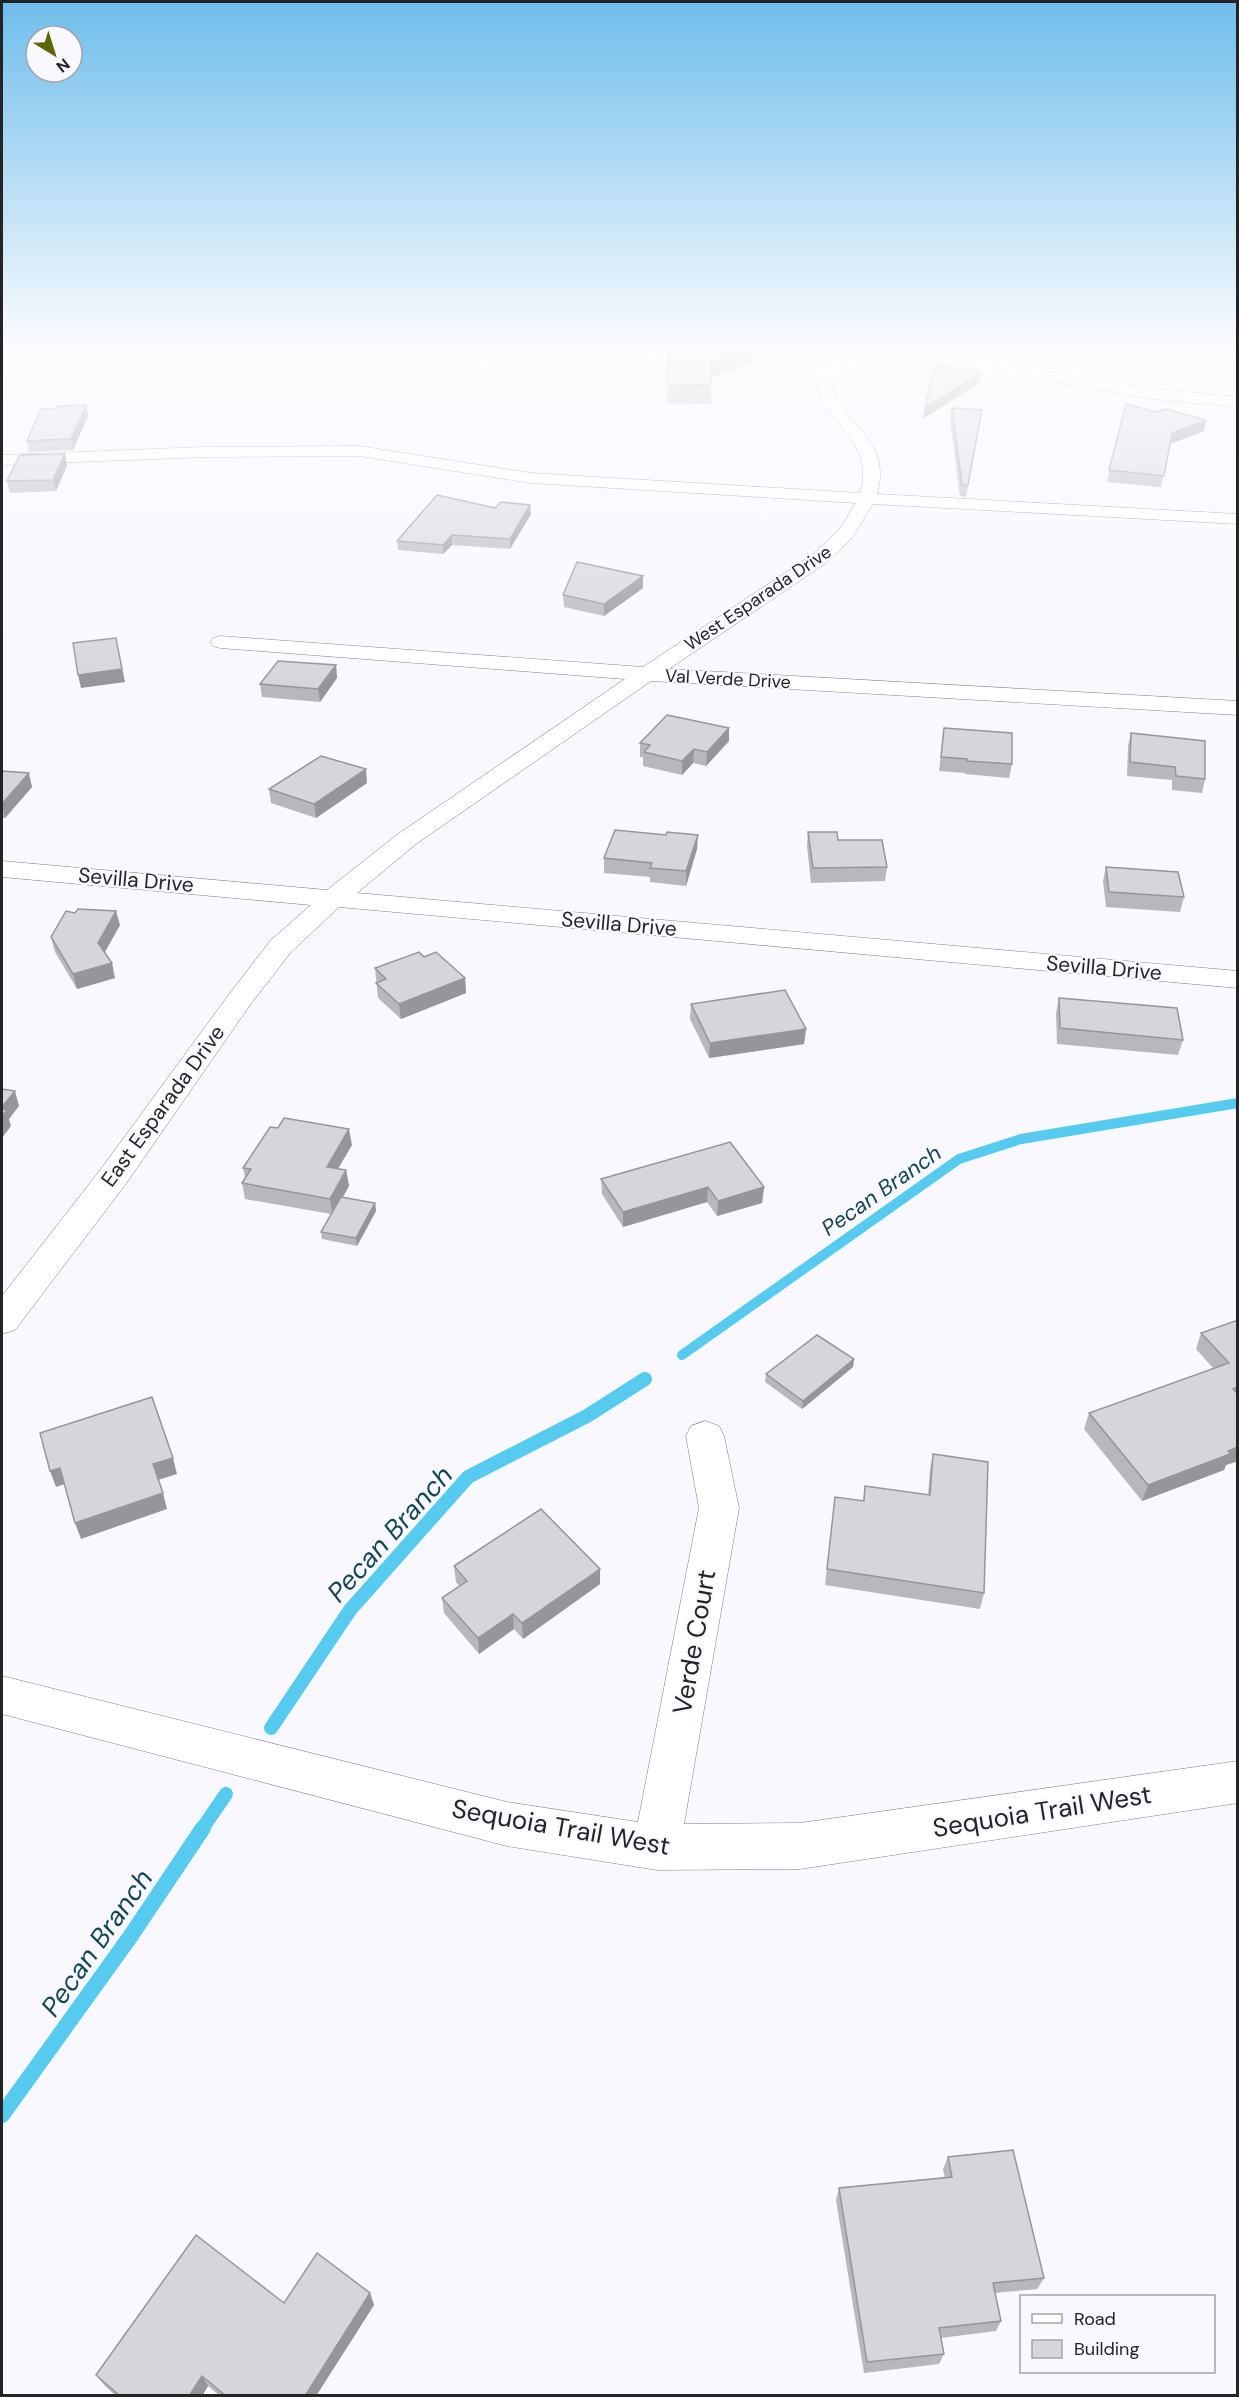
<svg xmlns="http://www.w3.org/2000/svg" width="1239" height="2397" font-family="'DM Sans',sans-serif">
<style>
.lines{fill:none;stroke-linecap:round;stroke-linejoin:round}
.stream-far2{stroke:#57caef;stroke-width:10}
.stream-far1{stroke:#57caef;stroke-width:14}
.stream{stroke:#57caef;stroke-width:16}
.minor-casing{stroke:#7d7c82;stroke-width:1}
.minor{fill:#fff;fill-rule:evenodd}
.wall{fill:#b8b7bd}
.shaded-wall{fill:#96959a}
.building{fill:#d6d5dc;stroke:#96959a;stroke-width:1.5}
.labels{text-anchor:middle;stroke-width:4.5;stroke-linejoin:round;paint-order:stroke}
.far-street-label{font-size:18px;fill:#242427;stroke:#f9f8fe}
.street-label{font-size:21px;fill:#242427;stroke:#f9f8fe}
.water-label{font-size:22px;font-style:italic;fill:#144656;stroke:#f9f8fe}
.near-street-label{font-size:26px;fill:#242427;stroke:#f9f8fe}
.near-water-label{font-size:27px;font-style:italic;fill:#144656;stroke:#f9f8fe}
</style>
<rect width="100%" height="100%" fill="#f9f8fe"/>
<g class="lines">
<g class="stream-far2">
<polyline points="682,1355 959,1159 1021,1139 1238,1103"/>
<polyline points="643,1380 646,1378"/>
</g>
<g class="stream-far1">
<polyline points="271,1728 350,1610 468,1477 587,1416 645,1379"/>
<polyline points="202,1829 226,1794"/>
</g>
<polyline class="stream" points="2,2115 130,1937 203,1828"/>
<defs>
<g id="minor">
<polygon points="512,348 532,348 530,351 481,366 474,362 476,359"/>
<path d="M861,348H900L1154,389L1238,397V407L1154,399L874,352L838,374L832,385C843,427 893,439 877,494L1238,514V524L873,504L852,538L826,563L669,669L1238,701V715L651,681L416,844L357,893L1238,971V988L339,907L291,952L250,1005L125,1185L15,1330L2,1334V1296L101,1169L230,993L271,940L311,905L2,877V861L327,890L398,834L625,679L220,648L213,646L210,642L213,638L220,636L643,667L812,555L839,530L856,503L531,483L359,456L204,457L2,465V455L204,447L359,446L531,473L860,493C876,442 827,427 816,385L827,368Z"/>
<polygon points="705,1421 719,1426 724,1436 739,1508 684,1824 800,1823 1238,1761 1238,1803 800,1869 657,1870 507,1846 2,1714 2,1676 507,1802 638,1822 699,1508 686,1436 691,1426"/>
</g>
</defs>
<use href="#minor" class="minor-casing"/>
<use href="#minor" class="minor"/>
</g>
<g class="wall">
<polygon points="429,348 448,348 448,351"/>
<polygon points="608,348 655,348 648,357"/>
<polygon points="669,348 769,348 751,355 751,362 711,378 711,404 667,403"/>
<polygon points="1126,404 1204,431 1170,444 1161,487 1107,482"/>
<polygon points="86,405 88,416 73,450 29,452 27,441 56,409"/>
<polygon points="952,408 982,410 966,497 960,496 950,419"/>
<polygon points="67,465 56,491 10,493 7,481"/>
<polygon points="495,508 531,514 510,549 452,545 443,554 398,550 397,541"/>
<polygon points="643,588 604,616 564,607 563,595"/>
<polygon points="336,665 337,678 320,702 262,697 260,684"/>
<polygon points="944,728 1012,764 1009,778 965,774 965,773 939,771"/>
<polygon points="1131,733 1205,779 1202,793 1172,790 1172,780 1127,776 1128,746"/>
<polygon points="729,741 706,766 693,763 682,775 643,766 643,757 640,757 640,743"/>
<polygon points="2,771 32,787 5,818 2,818"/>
<polygon points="367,783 316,818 271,803 269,789"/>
<polygon points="808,832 838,840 887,867 885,881 811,883 807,846"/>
<polygon points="697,849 686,886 650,882 650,877 604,873 604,858"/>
<polygon points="1106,867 1184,897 1180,912 1106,907 1103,881"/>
<polygon points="120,925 105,952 115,978 77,989 55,952 51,937"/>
<polygon points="424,957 465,978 466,993 401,1019 378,998 375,968"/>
<polygon points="1059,998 1183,1040 1178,1055 1057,1044 1056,1013"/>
<polygon points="691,1004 806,1029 804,1044 709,1058 690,1019"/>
<polygon points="352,1145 338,1169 346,1170 349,1186 342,1197 375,1203 376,1211 357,1246 322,1239 321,1232 331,1214 245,1199 242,1183 245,1178 243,1168"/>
<polygon points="601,1179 764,1187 762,1203 717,1216 707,1202 623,1227 602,1194"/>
<polygon points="1238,1320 1238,1461 1226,1465 1224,1470 1142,1501 1084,1429 1089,1413 1214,1369 1196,1349 1201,1333"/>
<polygon points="854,1359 853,1367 802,1409 765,1382 766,1374"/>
<polygon points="933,1454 984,1593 980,1609 825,1585 835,1497 863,1501 865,1486 928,1495 930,1470"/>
<polygon points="454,1566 600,1569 600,1584 523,1639 514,1629 479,1654 444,1613 442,1598 459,1586 456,1582"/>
<polygon points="948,2157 1044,2278 1037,2289 995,2293 1001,2321 996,2331 941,2338 944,2354 939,2364 864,2373 836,2200 839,2188 945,2178 943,2169"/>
<polygon points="370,2293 374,2305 316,2396 220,2396 208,2386 202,2396 116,2396 104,2385 96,2375 284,2303"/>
</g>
<g class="shaded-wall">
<polygon points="648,348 655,348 648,357"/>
<polygon points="740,348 769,348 751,355 751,362 711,378 711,360"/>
<polygon points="981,373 979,383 923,419 925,408"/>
<polygon points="86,405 88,416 73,450 71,439"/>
<polygon points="1206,420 1204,431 1170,444 1172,433"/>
<polygon points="65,454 67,465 56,491 53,480"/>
<polygon points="530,505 531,514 510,549 510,539"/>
<polygon points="452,535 452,545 443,554 443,545"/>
<polygon points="643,576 643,588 604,616 604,604"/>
<polygon points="116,638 125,682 81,688 78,675"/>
<polygon points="336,665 337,678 320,702 318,689"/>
<polygon points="729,728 729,741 706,766 707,752"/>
<polygon points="694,749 693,763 682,775 682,761"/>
<polygon points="366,769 367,783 316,818 314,804"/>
<polygon points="29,773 32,787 5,818 2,804"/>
<polygon points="698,835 697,849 686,886 686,871"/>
<polygon points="116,911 120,925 102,957 98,943"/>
<polygon points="112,963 115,978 77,989 73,974"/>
<polygon points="465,978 466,993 401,1019 399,1004"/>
<polygon points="806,1029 804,1044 709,1058 710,1043"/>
<polygon points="15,1091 19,1106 9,1119 11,1126 2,1138 2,1107"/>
<polygon points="349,1129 352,1145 329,1183 327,1167"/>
<polygon points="346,1170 349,1186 333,1215 330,1199"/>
<polygon points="708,1187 707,1202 623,1227 623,1212"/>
<polygon points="764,1187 762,1203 717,1216 718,1201"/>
<polygon points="375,1203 376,1211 357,1246 356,1238"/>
<polygon points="854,1359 853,1367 802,1409 803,1401"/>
<polygon points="1238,1447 1238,1461 1226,1465 1224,1470 1142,1501 1148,1485"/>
<polygon points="173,1458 177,1474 158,1480 153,1464"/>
<polygon points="60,1468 65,1484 56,1487 50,1471"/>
<polygon points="163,1493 167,1509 81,1539 75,1523"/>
<polygon points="600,1569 600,1584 523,1639 522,1623"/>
<polygon points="513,1614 514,1629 479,1654 478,1638"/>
<polygon points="370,2293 374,2305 316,2396 305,2396"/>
<polygon points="202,2376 208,2386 202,2396 189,2396"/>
</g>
<g class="building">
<polygon points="669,348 743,348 711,360 711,385 667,384"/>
<polygon points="935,365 981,373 925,408"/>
<polygon points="1126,404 1155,412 1166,409 1206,420 1172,433 1164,476 1109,470"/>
<polygon points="86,405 71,439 27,441 41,409 56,409 58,406"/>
<polygon points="952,408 982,410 968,485 962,485"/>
<polygon points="65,454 53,480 7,481 20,455"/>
<polygon points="437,495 495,508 501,502 530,505 510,539 452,535 443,545 397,541"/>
<polygon points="577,562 643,576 604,604 563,595"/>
<polygon points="116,638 122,669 78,675 73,643"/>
<polygon points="278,661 336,665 318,689 260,684"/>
<polygon points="667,715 729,728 707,752 694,749 682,761 644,752 650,745 640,743"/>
<polygon points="944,728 1012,733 1012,764 967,761 967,759 941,757"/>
<polygon points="1131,733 1205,741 1205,779 1176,776 1175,767 1130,762"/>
<polygon points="321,756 366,769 314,804 269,789"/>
<polygon points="2,771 29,773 2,804"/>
<polygon points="615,830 666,835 667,832 698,835 686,871 650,868 652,863 604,858"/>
<polygon points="808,832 837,832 838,840 882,840 887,867 813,868"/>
<polygon points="1106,867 1178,872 1184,897 1109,892"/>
<polygon points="78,909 116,911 98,943 112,963 73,974 51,937 66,911 75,913"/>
<polygon points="419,952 424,957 436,952 465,978 399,1004 376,983 386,979 375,968"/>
<polygon points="785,990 806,1029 710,1043 691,1004"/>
<polygon points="1059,998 1177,1008 1183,1040 1060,1028"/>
<polygon points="2,1089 15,1091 2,1107"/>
<polygon points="2,1109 7,1110 2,1116"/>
<polygon points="284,1118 349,1129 327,1167 346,1170 330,1199 242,1183 251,1169 243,1168 270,1127 278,1128"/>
<polygon points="730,1142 764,1187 718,1201 708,1187 623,1212 601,1179"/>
<polygon points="341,1197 375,1203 356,1238 321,1232"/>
<polygon points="1238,1320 1238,1387 1233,1389 1238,1394 1238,1447 1228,1451 1230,1454 1148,1485 1089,1413 1229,1363 1201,1333"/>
<polygon points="817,1335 854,1359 803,1401 766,1374"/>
<polygon points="152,1397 173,1458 153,1464 163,1493 75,1523 60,1468 50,1471 40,1433"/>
<polygon points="933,1454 988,1462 984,1593 827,1569 835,1497 864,1501 865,1486 930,1495"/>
<polygon points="541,1509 600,1569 522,1623 513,1614 478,1638 442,1598 467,1581 454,1566"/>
<polygon points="1013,2150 1044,2278 993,2283 1001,2321 939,2328 944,2354 867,2362 839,2188 952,2177 948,2157"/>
<polygon points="196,2235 284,2303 317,2253 370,2293 305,2396 226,2396 202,2376 189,2396 120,2396 96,2375"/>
</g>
<linearGradient id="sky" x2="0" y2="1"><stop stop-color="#6ebdeb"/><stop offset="0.51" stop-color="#fcfcff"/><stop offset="1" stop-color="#fcfcff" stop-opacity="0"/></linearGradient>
<rect width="1239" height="683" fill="url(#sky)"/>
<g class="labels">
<g class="far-street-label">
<text transform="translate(758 598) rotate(-34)" y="6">West Esparada Drive</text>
<text transform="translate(728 679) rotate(3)" y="6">Val Verde Drive</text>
</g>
<g class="street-label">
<text transform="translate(136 880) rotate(5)" y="7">Sevilla Drive</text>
<text transform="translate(619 924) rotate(5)" y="7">Sevilla Drive</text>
<text transform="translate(1104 968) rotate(5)" y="7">Sevilla Drive</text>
<text transform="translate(163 1106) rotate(-54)" y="7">East Esparada Drive</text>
</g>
<g class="water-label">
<text transform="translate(881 1190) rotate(-35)" y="8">Pecan Branch</text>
</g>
<g class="near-street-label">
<text transform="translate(694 1642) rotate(-80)" y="9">Verde Court</text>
<text transform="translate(1042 1811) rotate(-9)" y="9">Sequoia Trail West</text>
<text transform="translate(561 1827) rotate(10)" y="9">Sequoia Trail West</text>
</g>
<g class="near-water-label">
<text transform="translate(390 1534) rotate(-48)" y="9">Pecan Branch</text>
<text transform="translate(97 1943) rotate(-55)" y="9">Pecan Branch</text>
</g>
</g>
<rect width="1239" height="2397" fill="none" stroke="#242427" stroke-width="6"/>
<rect x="1020" y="2295" width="195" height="78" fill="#f9f8fe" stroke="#a4a3a8" stroke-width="1.5"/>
<rect x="1032" y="2314" width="30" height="9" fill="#ffffff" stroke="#a4a3a8" stroke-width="1.5"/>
<text x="1074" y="2325" font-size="18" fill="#242427">Road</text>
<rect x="1032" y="2340" width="30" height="18" fill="#d6d5dc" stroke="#a4a3a8" stroke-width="1.5"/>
<text x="1074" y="2355" font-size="18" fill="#242427">Building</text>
<g transform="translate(54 54) rotate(142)"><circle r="28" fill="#f9f8fe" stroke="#a4a3a8" stroke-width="1.5"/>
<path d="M0-4.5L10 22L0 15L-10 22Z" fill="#5e6504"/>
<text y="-9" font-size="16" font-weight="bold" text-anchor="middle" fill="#242427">N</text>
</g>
</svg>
